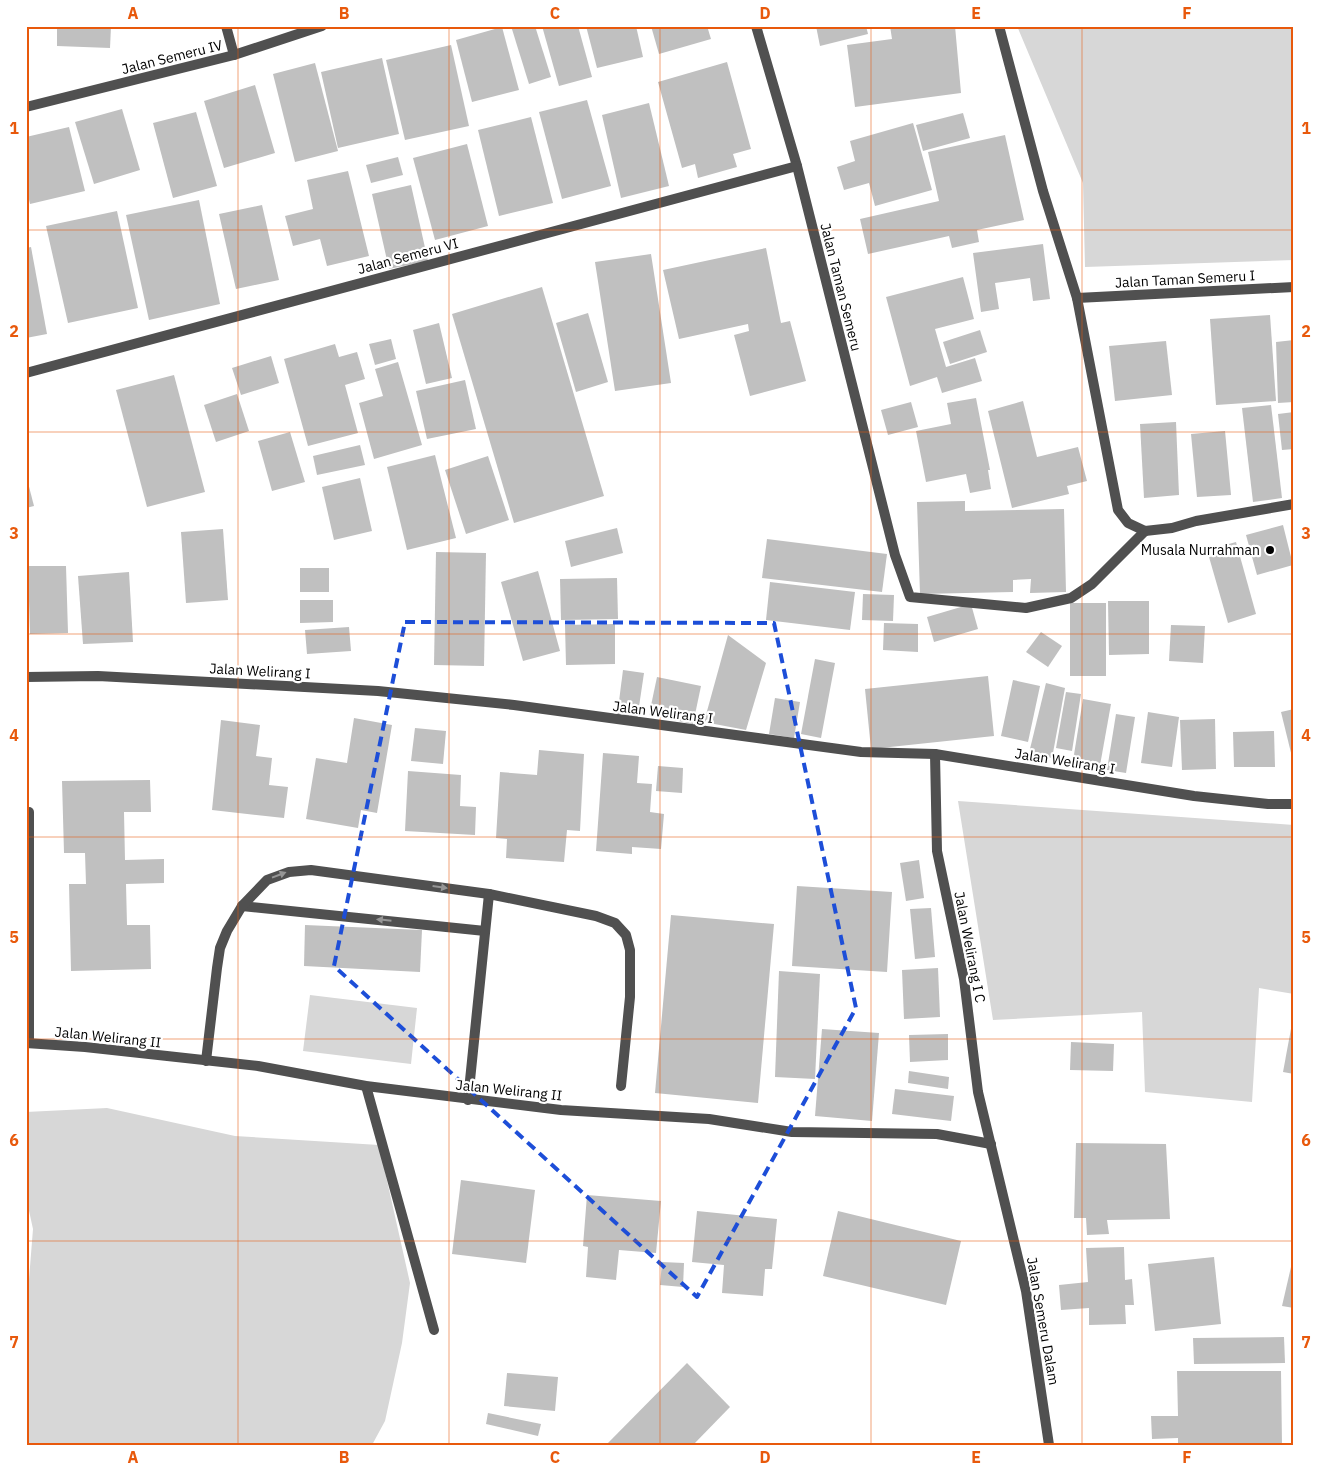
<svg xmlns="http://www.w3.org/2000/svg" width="1320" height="1471" font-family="'IBM Plex Sans',sans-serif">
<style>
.green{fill:#d7d7d7}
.building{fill:#c0c0c0}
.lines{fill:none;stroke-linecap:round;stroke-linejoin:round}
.service{stroke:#505050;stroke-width:10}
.minor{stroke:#505050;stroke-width:10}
.oneway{fill:#969696}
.marked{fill:none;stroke:#1d4ed8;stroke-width:4;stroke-dasharray:10 6;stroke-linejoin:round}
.grid{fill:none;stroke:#e8590c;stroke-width:1;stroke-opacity:0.55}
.poi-dot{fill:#000;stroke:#fff;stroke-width:2}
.labels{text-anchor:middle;stroke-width:4.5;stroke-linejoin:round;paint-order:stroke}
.street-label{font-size:14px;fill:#000;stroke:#fff}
.poi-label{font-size:14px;fill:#000;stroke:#fff;text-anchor:end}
.neatline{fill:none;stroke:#e8590c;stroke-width:2}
.grid-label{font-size:16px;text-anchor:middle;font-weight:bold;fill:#e8590c}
</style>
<rect width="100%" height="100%" fill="#fff"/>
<g class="green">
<polygon points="1017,26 1294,26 1294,260 1085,267 1083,183"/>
<polygon points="958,801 1294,825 1294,994 1259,988 1252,1102 1145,1092 1142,1012 993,1020"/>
<polygon points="310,995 417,1008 411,1064 303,1051"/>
<polygon points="107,1108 235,1136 379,1145 410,1283 402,1343 385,1421 372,1445 26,1445 26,1317 33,1229 26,1197 26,1112"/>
</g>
<g class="building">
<polygon points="57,26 111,26 110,48 57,46"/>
<polygon points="511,26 535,26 551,77 529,84"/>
<polygon points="542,26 578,26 592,77 559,86"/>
<polygon points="586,26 636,26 643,57 597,68"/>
<polygon points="651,26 707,26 711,39 659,54"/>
<polygon points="816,26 866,26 868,34 820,46"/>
<polygon points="890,26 955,26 961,93 855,107 847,45 892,39"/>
<polygon points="502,27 519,90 472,102 456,40"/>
<polygon points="451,45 469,126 405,140 386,60"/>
<polygon points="382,58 399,134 338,148 321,72"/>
<polygon points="727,62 751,149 733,154 737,167 698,178 695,164 682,168 658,82"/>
<polygon points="315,63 338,151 295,162 273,74"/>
<polygon points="255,85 275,153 224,168 204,101"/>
<polygon points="587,100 611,186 562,199 539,112"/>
<polygon points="649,103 669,186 621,198 602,115"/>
<polygon points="122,109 140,170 94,184 75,122"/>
<polygon points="196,112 217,186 173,198 153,123"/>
<polygon points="963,113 970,138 923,151 916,125"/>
<polygon points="531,117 553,203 499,216 478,130"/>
<polygon points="913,123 932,190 875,206 869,183 844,190 837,167 855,161 850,141"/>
<polygon points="69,127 85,191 30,204 26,186 26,137"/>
<polygon points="1005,135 1024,220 977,230 979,242 952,248 949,236 868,254 860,219 939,201 928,152"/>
<polygon points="467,144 488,226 435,240 413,158"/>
<polygon points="398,157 403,175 371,183 366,165"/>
<polygon points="348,171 369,256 327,266 320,239 293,246 285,216 313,209 307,180"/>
<polygon points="411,185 428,261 389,269 372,194"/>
<polygon points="199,200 220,304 149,320 126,215"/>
<polygon points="262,205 279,280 236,289 219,214"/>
<polygon points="117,211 138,308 68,323 46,226"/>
<polygon points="1043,244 1050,299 1033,301 1030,278 995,283 999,309 981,312 973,253"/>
<polygon points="31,247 47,334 26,338 26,248"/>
<polygon points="766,248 781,323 790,321 806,381 750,396 734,335 749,331 748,324 679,339 663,270"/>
<polygon points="651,254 671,383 615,391 595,262"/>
<polygon points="963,277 974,319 935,329 946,367 975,358 982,381 942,393 937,377 910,386 886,297"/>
<polygon points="542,287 604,496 514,523 452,314"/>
<polygon points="588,313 608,382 576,392 556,323"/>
<polygon points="1270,315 1276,401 1216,405 1210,319"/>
<polygon points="439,323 452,378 426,384 413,330"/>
<polygon points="980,330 987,352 950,364 943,342"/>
<polygon points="391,339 396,359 375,365 369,344"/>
<polygon points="1294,340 1294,402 1278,403 1276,342"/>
<polygon points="1166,341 1172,395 1115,401 1109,346"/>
<polygon points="335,344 339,357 357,352 365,379 345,385 358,433 308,446 284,359"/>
<polygon points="271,356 279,383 241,395 232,368"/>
<polygon points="398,362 422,445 374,459 359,403 383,396 375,369"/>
<polygon points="174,375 205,492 147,507 116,390"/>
<polygon points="465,380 476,429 427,439 416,391"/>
<polygon points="237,394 249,431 216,442 204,405"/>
<polygon points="976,398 990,470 988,470 991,489 970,493 966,474 926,482 916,431 951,424 947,403"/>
<polygon points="1023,401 1037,457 1078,447 1087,481 1067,486 1069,494 1012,508 988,411"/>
<polygon points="911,402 918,427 888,435 881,410"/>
<polygon points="1271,405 1282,498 1253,502 1242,408"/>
<polygon points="1294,412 1294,449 1282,450 1278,414"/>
<polygon points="1176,422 1179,495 1144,498 1140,424"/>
<polygon points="1225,431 1231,495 1197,497 1191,434"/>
<polygon points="290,432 305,482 272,491 258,441"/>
<polygon points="360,445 365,465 317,475 313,456"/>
<polygon points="435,455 456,538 407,550 387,467"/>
<polygon points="488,456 509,520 466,534 445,470"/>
<polygon points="26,475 34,506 26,508"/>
<polygon points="360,478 372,531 334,540 322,487"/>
<polygon points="965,501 965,511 1064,509 1066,592 1030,593 1031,579 1013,580 1013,592 920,594 917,502"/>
<polygon points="1283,525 1293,565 1257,575 1246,535"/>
<polygon points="617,528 623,553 571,567 565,541"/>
<polygon points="223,529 228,600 186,603 181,532"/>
<polygon points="767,539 887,554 882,592 762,578"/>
<polygon points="1236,542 1256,614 1228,623 1207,550"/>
<polygon points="436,552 486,553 484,666 434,665"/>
<polygon points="28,566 66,566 68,633 30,634"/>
<rect x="300" y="568" width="29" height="24"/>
<polygon points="538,571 560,651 523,661 501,582"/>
<polygon points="129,572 133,642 83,644 78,576"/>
<polygon points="617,578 618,619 561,620 560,579"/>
<polygon points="770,582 855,592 850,630 766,620"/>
<polygon points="863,594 894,595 893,621 862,620"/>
<polygon points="300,600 333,600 333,622 300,623"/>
<polygon points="1108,601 1149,601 1149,654 1109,655"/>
<rect x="1070" y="603" width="36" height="73"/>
<polygon points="971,604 978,629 934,642 927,617"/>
<polygon points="884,623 918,624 918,652 883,650"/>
<polygon points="615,624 615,664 566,665 565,625"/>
<polygon points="1171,625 1205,626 1203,663 1169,661"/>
<polygon points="349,627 351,651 307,654 305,630"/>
<polygon points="1041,632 1062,646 1048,667 1026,652"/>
<polygon points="728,635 766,663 746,730 704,722"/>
<polygon points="815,659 835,663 821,738 801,734"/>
<polygon points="623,670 644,673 637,720 617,717"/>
<polygon points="988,676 994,736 871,749 865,689"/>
<polygon points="657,677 701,686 693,724 649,715"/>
<polygon points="1013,680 1040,686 1028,742 1001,736"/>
<polygon points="1046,683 1065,688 1052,758 1029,753"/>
<polygon points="1066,692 1081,694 1072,751 1056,748"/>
<polygon points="775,698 800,702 794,738 769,734"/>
<polygon points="1083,699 1111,704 1099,771 1072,767"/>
<polygon points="1294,709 1294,760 1293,761 1281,712"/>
<polygon points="1148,712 1179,717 1172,767 1141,763"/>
<polygon points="1116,714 1135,717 1126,773 1107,770"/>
<polygon points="354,718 392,725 377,813 361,810 358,828 306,819 316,758 347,763"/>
<polygon points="1215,719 1216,769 1182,770 1180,720"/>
<polygon points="221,720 260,725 256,756 272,758 269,785 288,787 284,818 212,810"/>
<polygon points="415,728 446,731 443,764 411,761"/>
<polygon points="1274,731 1275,767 1234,767 1233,732"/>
<polygon points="539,750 584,754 580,831 567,830 564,862 506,858 507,839 496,838 500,772 537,775"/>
<polygon points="603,753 639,756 637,783 652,784 650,812 664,814 661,849 632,847 632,854 596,851"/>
<polygon points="658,766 683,768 682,793 656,791"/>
<polygon points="408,771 461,775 460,806 476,807 475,835 405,831"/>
<polygon points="150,780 151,812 124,812 125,860 164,859 164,883 126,884 127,925 150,925 151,969 71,971 69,884 86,884 85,853 64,853 62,781"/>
<polygon points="919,860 924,898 906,901 900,863"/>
<polygon points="797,886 892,892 887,972 792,966"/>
<polygon points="931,908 935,957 915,959 910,909"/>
<polygon points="671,915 774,924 758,1103 655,1093"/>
<polygon points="305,925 422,930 420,972 304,966"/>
<polygon points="938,968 940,1017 904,1019 902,970"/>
<polygon points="779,971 820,974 815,1079 775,1077"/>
<polygon points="1293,1018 1294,1018 1294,1074 1283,1072"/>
<polygon points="822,1029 879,1033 872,1121 815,1116"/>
<polygon points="948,1034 948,1060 910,1062 909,1035"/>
<polygon points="1071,1042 1114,1044 1113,1071 1070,1070"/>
<polygon points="909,1071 949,1077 948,1089 908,1083"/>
<polygon points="895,1089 954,1096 951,1121 892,1114"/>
<polygon points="1076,1143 1166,1144 1170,1219 1107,1220 1109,1234 1087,1235 1086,1218 1074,1218"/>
<polygon points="461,1180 535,1190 526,1263 452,1254"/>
<polygon points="587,1195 661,1201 656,1253 619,1250 616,1280 586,1277 588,1247 583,1246"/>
<polygon points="697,1211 777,1219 772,1269 765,1269 763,1296 722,1293 724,1265 692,1262"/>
<polygon points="838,1211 961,1241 946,1305 823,1276"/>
<polygon points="1124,1247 1125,1280 1132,1279 1134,1305 1125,1305 1126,1324 1089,1325 1089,1308 1061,1310 1059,1285 1088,1282 1086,1248"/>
<polygon points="1294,1254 1294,1308 1282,1306"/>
<polygon points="1214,1257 1221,1324 1155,1331 1148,1264"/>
<polygon points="662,1262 684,1263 683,1287 660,1285"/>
<polygon points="1284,1337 1285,1363 1194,1364 1193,1338"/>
<polygon points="687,1363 730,1407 693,1445 606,1445"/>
<polygon points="1177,1371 1281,1371 1282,1445 1178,1445 1178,1438 1152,1439 1151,1416 1178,1416"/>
<polygon points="507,1373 558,1377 555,1411 504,1406"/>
<polygon points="488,1413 541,1424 538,1436 486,1424"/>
</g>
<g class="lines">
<g class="service">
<polyline points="29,812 29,1043"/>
<polyline points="242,906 485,931"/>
<polyline points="206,1061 217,968 220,948 227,931 242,906 267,880 289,872 311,870 489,894"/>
<polyline points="366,1086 434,1330"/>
<polyline points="468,1100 489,894 596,916 615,923 626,935 630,950 630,997 621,1086"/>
</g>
<g class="minor">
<polyline points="226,26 234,55"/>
<polyline points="756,26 797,166 895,555 910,597 1026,608 1071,598 1092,584 1145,531"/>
<polyline points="999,26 1043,191 1077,298 1118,510 1128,523 1145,531"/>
<polyline points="26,107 234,55 322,26"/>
<polyline points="1077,298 1294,287"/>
<polyline points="26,373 797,166"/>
<polyline points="1145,531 1172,528 1196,521 1294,504"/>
<polyline points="26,677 98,676 378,691 514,705 861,752 935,754 1194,796 1268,804 1294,804"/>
<polyline points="935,754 937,851 964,979 978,1092 1026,1291 1049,1445"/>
<polyline points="26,1043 85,1047 258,1066 366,1086 561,1110 709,1119 792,1132 937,1134 991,1144"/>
</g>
</g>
<defs><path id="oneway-solid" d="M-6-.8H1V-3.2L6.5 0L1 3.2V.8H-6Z" transform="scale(1.25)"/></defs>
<g class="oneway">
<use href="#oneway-solid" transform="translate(279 875) rotate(-21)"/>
<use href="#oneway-solid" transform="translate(440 887) rotate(8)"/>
<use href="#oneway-solid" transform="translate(384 920) rotate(-174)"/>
</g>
<path class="marked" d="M405,622L774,623L856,1008L697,1297L334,966Z"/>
<path class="grid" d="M238,26V1445M449,26V1445M660,26V1445M871,26V1445M1082,26V1445M26,230H1294M26,432H1294M26,634H1294M26,837H1294M26,1039H1294M26,1241H1294"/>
<circle class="poi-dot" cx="1270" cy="550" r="5"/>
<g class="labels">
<g class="street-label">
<text transform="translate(172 57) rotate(-14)" y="5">Jalan Semeru IV</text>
<text transform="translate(408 256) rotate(-15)" y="5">Jalan Semeru VI</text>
<text transform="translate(1185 279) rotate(-3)" y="5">Jalan Taman Semeru I</text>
<text transform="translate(841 287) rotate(76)" y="5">Jalan Taman Semeru</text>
<text transform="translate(260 671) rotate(3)" y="5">Jalan Welirang I</text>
<text transform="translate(663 712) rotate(7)" y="5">Jalan Welirang I</text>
<text transform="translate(1065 761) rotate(9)" y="5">Jalan Welirang I</text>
<text transform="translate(970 947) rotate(79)" y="5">Jalan Welirang I C</text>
<text transform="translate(108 1037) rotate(6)" y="5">Jalan Welirang II</text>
<text transform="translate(509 1090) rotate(6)" y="5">Jalan Welirang II</text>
<text transform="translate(1043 1321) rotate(80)" y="5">Jalan Semeru Dalam</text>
</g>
<g class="poi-label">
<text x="1260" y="555">Musala Nurrahman</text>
</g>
</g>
<rect width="1320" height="1471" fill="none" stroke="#ffffff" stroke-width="55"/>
<rect x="28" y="28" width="1264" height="1416" class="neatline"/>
<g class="grid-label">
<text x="133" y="19">A</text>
<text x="344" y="19">B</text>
<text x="555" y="19">C</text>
<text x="765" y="19">D</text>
<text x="976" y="19">E</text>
<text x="1187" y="19">F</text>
<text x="14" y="134">1</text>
<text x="1306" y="134">1</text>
<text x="14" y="337">2</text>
<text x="1306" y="337">2</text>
<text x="14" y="539">3</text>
<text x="1306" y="539">3</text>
<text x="14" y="741">4</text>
<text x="1306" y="741">4</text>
<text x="14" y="943">5</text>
<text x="1306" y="943">5</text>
<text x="14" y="1146">6</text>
<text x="1306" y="1146">6</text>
<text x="14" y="1348">7</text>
<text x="1306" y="1348">7</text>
<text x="133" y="1463">A</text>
<text x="344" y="1463">B</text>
<text x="555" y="1463">C</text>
<text x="765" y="1463">D</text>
<text x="976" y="1463">E</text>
<text x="1187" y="1463">F</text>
</g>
</svg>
